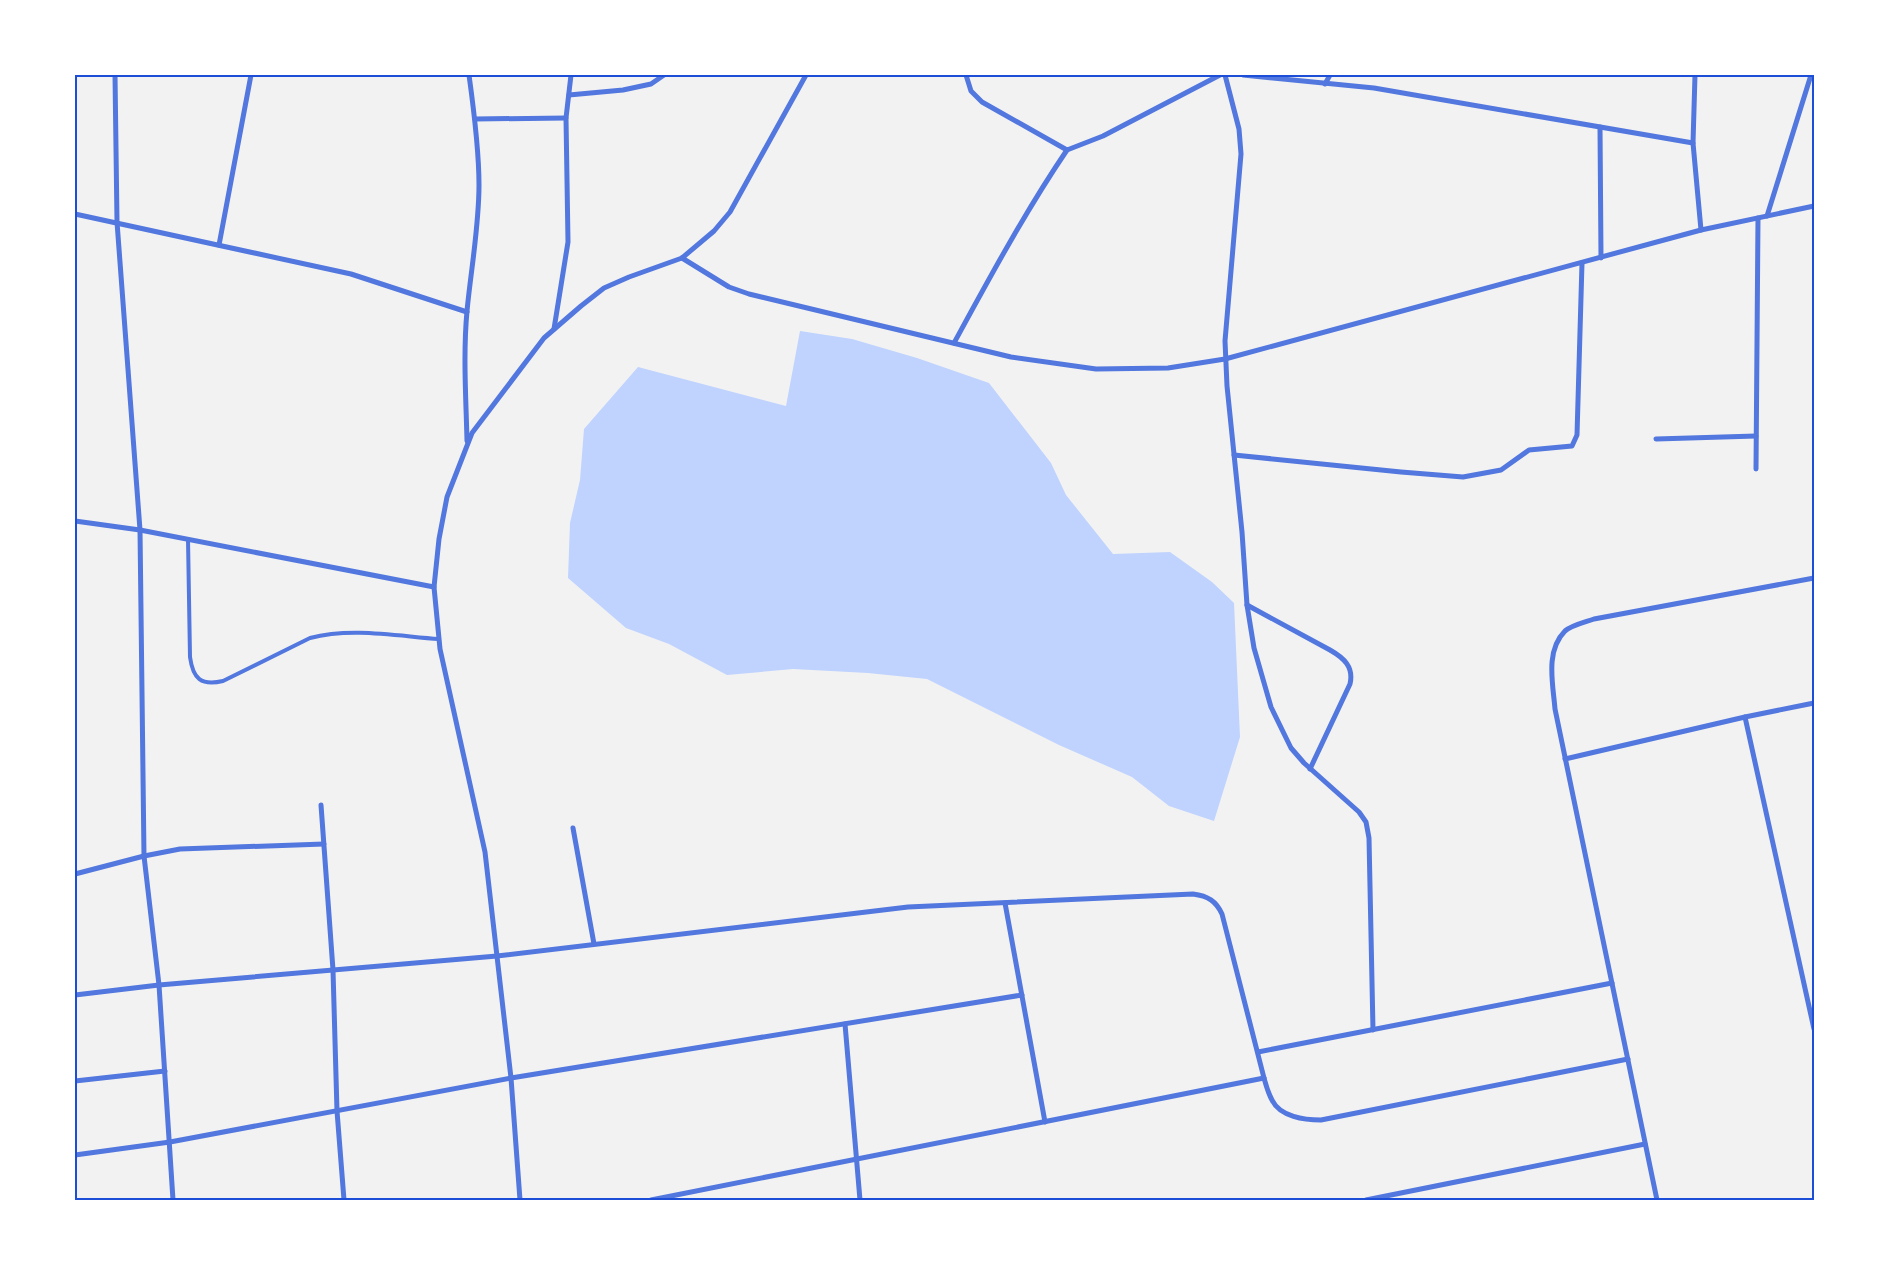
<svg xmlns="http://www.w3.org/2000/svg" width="1889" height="1275" font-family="Georgia,serif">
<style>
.water{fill:#bfd3fe}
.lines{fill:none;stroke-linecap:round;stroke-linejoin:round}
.service{stroke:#5277de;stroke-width:4}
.minor{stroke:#5277de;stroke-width:5}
.neatline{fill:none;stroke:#1d4ed8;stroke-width:2}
</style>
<rect width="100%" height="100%" fill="#f2f2f2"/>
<polygon class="water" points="800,331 852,339 917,358 989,383 1051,463 1066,495 1113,554 1170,552 1212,582 1234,603 1240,737 1214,821 1169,806 1132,777 1059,745 927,679 868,673 793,669 727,675 669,644 626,628 568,578 570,523 580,480 584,429 638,367 786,406"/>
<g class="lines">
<path class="service" d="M188,539L190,657C193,679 201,686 223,681L310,638C351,627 397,636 439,639"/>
<g class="minor">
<polyline points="115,75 117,222 140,530 144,856 159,985 173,1200"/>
<polyline points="966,75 971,91 982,102 1067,150 1103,136 1220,75"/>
<polyline points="1225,75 1239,129 1241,154 1225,341 1227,386 1242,532 1247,605 1254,648 1271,707 1291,748 1304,763 1359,812 1366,822 1369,838 1373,1030"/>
<polyline points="1243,75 1374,88 1693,143"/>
<polyline points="1695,75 1693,143 1701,230"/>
<polyline points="1325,84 1330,75"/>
<polyline points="569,95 623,90 651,84 664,75"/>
<polyline points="475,119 566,118"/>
<polyline points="1600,127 1601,258"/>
<polyline points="75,214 351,274 467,312"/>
<polyline points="1767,216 1811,75"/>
<polyline points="219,245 251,75"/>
<polyline points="682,258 729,287 749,294 1011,357 1096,369 1168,368 1225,359 1701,230 1814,206"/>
<polyline points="554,329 568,242 566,118 571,75"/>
<path d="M954,343C990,277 1025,212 1067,150"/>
<polyline points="1656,439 1756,436"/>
<path d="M467,441C466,398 463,354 467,311C471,269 479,227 479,185C479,149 474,111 469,75"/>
<polyline points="1234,455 1401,472 1463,477 1501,470 1529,450 1572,446 1577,435 1582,263"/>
<polyline points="1756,469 1758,218"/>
<polyline points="75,521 140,530 434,587"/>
<path d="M1247,605L1330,650C1344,658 1354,667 1350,684L1310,769"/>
<polyline points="1814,703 1745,717 1814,1029"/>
<polyline points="1565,759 1745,717"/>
<polyline points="321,805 333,970 337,1111 344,1200"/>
<polyline points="573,828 594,944"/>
<polyline points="75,874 144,856 180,849 324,844"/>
<polyline points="1005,903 1045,1122"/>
<path d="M75,995L159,985L497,956L908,907L1193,894C1208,896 1216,901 1222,914L1264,1078C1266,1085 1268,1093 1272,1100C1280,1117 1305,1120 1321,1120L1628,1059"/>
<polyline points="845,1024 860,1200"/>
<polyline points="1258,1052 1612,983"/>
<polyline points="75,1081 165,1071"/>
<polyline points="75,1155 170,1142 511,1078 1022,995"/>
<polyline points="520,1200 511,1078 485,852 440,649 434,587 439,539 447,497 472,433 544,338 581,306 604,288 629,277 682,258 714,231 730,212 806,75"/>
<polyline points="651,1200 1264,1078"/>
<polyline points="1366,1200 1645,1144"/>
<path d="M1657,1200L1555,709C1553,684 1545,651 1565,631C1572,625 1586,622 1594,619L1814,578"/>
</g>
</g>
<rect width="1889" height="1275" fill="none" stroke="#ffffff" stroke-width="152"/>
<rect x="76" y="76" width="1737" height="1123" class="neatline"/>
</svg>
